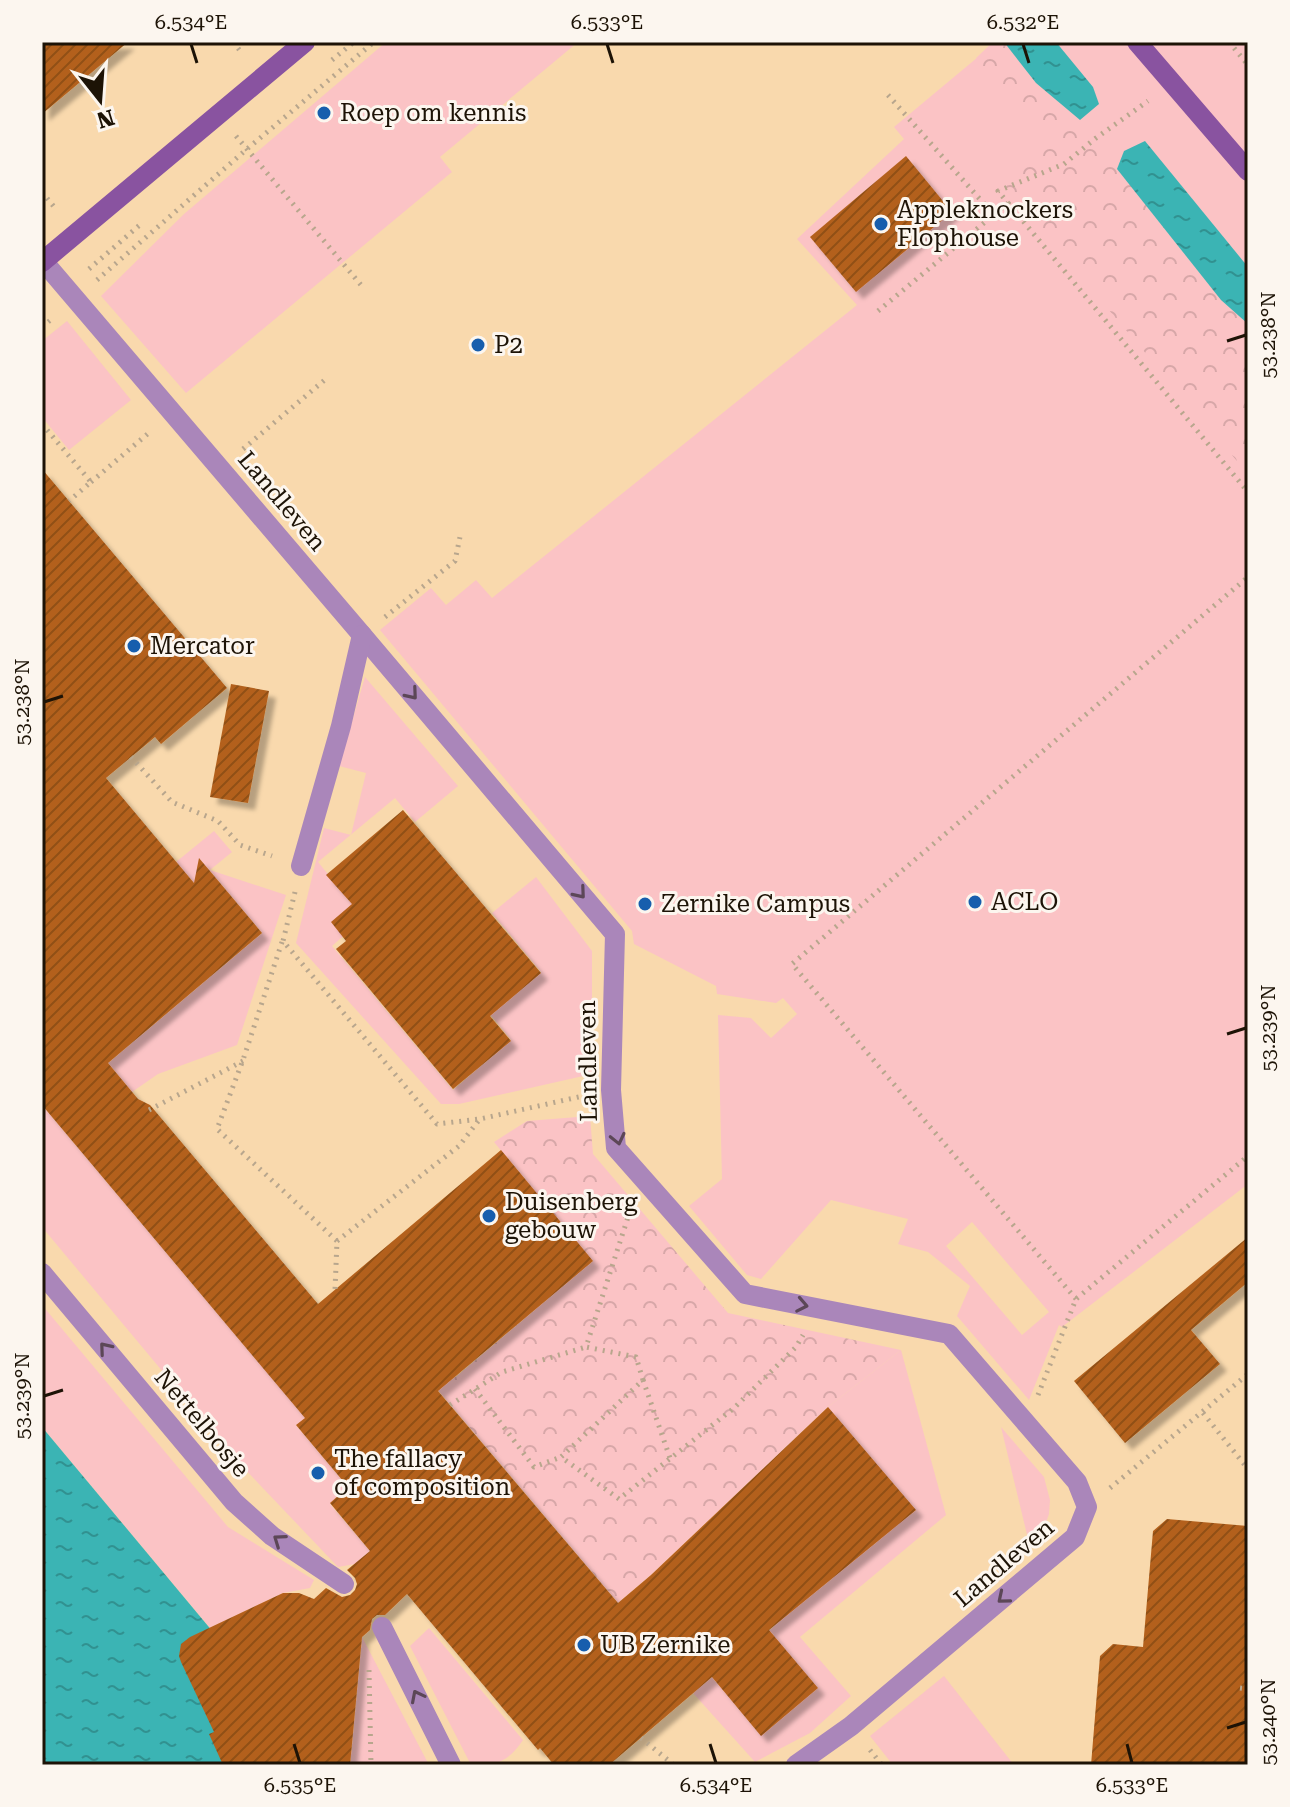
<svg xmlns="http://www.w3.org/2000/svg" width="1290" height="1807" font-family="'Roboto Serif',serif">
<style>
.built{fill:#f9d9ad}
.grass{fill:#fbc3c5;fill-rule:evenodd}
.forest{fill:url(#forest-crowns)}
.water{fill:url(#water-ripples)}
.building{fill:url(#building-hatch);filter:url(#shadow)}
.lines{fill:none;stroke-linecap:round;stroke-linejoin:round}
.path{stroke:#b8a68d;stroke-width:5;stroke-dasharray:2 6;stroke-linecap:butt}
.lane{stroke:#aa86ba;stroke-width:20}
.secondary{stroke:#8953a0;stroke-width:20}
.oneway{stroke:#5c4757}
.ticks{fill:none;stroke:#1d1306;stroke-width:3}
.poi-dot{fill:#175ead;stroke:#fcf6ef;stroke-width:3}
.labels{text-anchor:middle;stroke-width:6;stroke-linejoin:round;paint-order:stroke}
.poi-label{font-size:24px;fill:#1d1306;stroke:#fcf6ef;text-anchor:start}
.street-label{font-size:24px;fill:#1d1306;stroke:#fcf6ef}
.neatline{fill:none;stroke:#1d1306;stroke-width:3}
.ticks-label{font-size:20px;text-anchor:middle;fill:#1d1306}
</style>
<defs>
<pattern id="forest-crowns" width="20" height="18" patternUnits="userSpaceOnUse" patternTransform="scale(2)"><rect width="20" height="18" fill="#fbc3c5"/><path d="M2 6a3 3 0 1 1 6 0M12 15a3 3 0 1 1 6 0" fill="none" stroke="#d7a7a8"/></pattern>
<pattern id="water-ripples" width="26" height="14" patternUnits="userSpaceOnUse" patternTransform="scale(2)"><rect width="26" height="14" fill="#3bb4b4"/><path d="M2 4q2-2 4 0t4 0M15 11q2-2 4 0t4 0" fill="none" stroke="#319190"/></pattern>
<pattern id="building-hatch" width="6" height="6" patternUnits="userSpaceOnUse" patternTransform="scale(2)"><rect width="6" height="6" fill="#b3611c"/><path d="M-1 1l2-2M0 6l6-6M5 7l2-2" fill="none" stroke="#914f17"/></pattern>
<filter id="shadow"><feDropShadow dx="7" dy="7" stdDeviation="2" flood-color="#0004"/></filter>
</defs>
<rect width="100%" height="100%" fill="#fce6c9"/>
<rect class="built" x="42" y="42" width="1206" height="1723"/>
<g class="grass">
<polygon points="386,42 578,42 440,157 452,172 186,393 101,296 184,214"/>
<path d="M996,42H1248V1184L1062,1327L1059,1325L1029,1400L957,1316L970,1286L928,1252L898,1244L908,1219L831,1200L761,1279L747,1275L689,1206L722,1179L718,1015L751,1018L771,1038L797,1014L783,998L776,1003L717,994L716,986L634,944L632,931L380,630L431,588L446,605L476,580L492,598L857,305L797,239L904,139L894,127ZM972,1222L1049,1312L1022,1335L946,1246Z"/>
<polygon points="67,321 131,400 69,450 42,417 42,341"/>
<polygon points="365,677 458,786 415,822 395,798 318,862 364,918 332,946 453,1090 511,1040 490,1014 541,972 492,913 536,877 592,951 592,1074 459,1104 441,1104 296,943 324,828 351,835 366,773 339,766"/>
<polygon points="214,831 232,852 210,870 286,895 237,1045 158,1074 132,1092 108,1063 262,933 209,870 194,883 176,862"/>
<polygon points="42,1105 308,1421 296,1425 348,1487 330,1504 370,1551 355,1564 338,1567 239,1463 42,1227"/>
<polygon points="42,1305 228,1527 314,1580 310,1588 283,1593 210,1628 42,1427"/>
<polygon points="901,1350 946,1515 800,1637 851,1696 810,1733 755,1762 693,1693 712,1677 761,1735 769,1631 779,1621 828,1407"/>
<polygon points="1001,1427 1044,1477 1050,1500 1049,1514 1044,1528 1030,1547"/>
<path d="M429,1628L523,1740C507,1763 497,1765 471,1765L410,1646Z"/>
<polygon points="362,1637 429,1765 350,1765"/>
<polygon points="944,1676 1014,1765 893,1765 870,1736"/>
</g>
<g class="forest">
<polygon points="993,42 1004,42 1036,83 1080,120 1221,300 1248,324 1248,474 1003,185 1051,144 976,58"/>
<polygon points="590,1116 593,1154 728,1313 901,1350 828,1407 651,1575 618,1603 436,1388 457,1376 592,1261 494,1142 527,1121"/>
</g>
<g class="water">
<polygon points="1004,42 1056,42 1093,87 1099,104 1080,120 1036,83"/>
<polygon points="1145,141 1248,267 1248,324 1221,300 1117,169 1124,151"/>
<polygon points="42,1427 324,1765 42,1765"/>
</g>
<g class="building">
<polygon points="42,42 128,42 42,114"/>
<polygon points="906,156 952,212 856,292 810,237"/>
<polygon points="42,469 227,688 161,744 155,737 106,778 194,883 199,858 262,933 108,1063 138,1099 150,1105 318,1304 501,1150 593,1261 438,1391 618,1603 651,1575 828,1407 916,1510 769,1630 818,1688 761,1736 712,1677 609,1765 554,1765 540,1748 538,1750 407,1594 385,1615 377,1615 372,1619 370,1630 362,1637 350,1765 223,1765 209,1734 214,1732 181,1662 179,1656 181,1644 190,1637 283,1593 299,1593 314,1599 326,1588 342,1597 350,1595 355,1590 357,1584 355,1578 347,1570 370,1551 330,1503 348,1487 296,1425 305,1418 42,1105"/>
<polygon points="231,684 269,691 248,803 210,797"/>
<polygon points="403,810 541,973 490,1016 511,1041 453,1089 336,949 346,941 331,922 352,904 326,875"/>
<polygon points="1248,1237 1248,1282 1191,1330 1220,1364 1125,1443 1074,1381"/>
<polygon points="1167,1519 1248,1526 1248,1765 1091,1765 1100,1656 1113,1644 1143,1647 1153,1531"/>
</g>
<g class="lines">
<g class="path">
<polyline points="233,42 241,52"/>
<polyline points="1229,42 1248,65"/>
<polyline points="332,60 354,42"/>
<polyline points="888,95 993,214"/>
<polyline points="236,136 361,285"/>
<polyline points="42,192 55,208"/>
<polyline points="1008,203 1248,492"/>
<polyline points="89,269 142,223"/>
<polyline points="97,280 247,149 374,42"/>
<polyline points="878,311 1008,203 998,191 1064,164 1096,138 1148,101"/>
<polyline points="42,327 53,318"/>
<polyline points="42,424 91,482 69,501"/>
<polyline points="243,449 327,378"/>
<polyline points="91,482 151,431"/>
<polyline points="385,617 455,561 461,532"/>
<polyline points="131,757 172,802 218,821 240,845 272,856"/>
<polyline points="295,892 283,941 437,1124 480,1119 583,1096"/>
<polyline points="282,942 243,1060 217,1129 337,1241 335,1290"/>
<polyline points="149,1110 243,1061"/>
<polyline points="630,1211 586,1347 636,1357 643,1380 561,1457 619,1499 734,1408 796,1347 803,1335"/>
<polyline points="337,1241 459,1146 479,1120"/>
<polyline points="1076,1299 792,964 1248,577"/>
<polyline points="643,1380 670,1458"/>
<polyline points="475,1389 534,1467 561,1457"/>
<polyline points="1038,1395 1076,1299 1248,1156"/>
<polyline points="450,1405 502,1372 586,1347"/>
<polyline points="1203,1413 1248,1469"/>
<polyline points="1110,1488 1248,1374"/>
<polyline points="369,1670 371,1765"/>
<polyline points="1240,1688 1248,1689"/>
<polyline points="641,1738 674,1765"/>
<polyline points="870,1750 882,1765"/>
</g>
<g class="lane">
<polyline points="43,261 362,635 615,934 611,1090 616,1148 745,1294 949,1334 1077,1482 1087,1507 1075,1537 851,1726 796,1765"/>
<polyline points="301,866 341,726 362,635"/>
<polyline points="42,1273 234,1502 272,1536 344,1584"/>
<polyline points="382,1627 451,1765"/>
</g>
<g class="secondary">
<polyline points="1137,42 1248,171"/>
<polyline points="42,262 305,42"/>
</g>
</g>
<defs><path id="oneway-chevron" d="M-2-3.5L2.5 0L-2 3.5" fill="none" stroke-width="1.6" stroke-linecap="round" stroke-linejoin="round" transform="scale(2)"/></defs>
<g class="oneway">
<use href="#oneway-chevron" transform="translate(412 694) rotate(50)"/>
<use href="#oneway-chevron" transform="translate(580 893) rotate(50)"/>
<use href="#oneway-chevron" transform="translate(618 1139) rotate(77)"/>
<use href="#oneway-chevron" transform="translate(802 1305) rotate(11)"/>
<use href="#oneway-chevron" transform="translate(105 1348) rotate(-130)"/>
<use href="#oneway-chevron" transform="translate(279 1540) rotate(-145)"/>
<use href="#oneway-chevron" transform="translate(1003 1598) rotate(140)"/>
<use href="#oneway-chevron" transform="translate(417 1696) rotate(-117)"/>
</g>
<path class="ticks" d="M191,44L197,63M607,44L613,63M1023,44L1029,63M1227,341L1246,335M44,702L63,696M1227,1034L1246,1028M44,1396L63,1390M1227,1728L1246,1722M294,1744L300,1763M710,1744L716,1763M1127,1744L1132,1763"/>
<g class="poi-dot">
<circle cx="324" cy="113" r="8"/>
<circle cx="881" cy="224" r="8"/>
<circle cx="478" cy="345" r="8"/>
<circle cx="134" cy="646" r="8"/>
<circle cx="975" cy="902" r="8"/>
<circle cx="645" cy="904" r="8"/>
<circle cx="489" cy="1216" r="8"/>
<circle cx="318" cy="1473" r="8"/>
<circle cx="584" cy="1645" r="8"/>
</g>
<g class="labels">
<g class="poi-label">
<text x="340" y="121">Roep om kennis</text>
<text x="897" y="218">Appleknockers<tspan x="897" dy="28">Flophouse</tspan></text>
<text x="494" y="353">P2</text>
<text x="150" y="654">Mercator</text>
<text x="991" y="910">ACLO</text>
<text x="661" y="912">Zernike Campus</text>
<text x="505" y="1210">Duisenberg<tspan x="505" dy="28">gebouw</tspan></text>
<text x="334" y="1467">The fallacy<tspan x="334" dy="28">of composition</tspan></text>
<text x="600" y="1653">UB Zernike</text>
</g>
<g class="street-label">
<text transform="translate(282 501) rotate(50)" y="8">Landleven</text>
<text transform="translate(588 1061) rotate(-91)" y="8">Landleven</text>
<text transform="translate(202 1423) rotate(50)" y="8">Nettelbosje</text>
<text transform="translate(1004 1563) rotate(-40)" y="8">Landleven</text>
</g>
</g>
<rect width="1290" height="1807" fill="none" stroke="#fcf6ef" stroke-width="88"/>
<g transform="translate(100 100) rotate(163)" stroke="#fcf6ef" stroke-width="6" paint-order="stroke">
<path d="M0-6L14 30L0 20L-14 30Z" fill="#1d1306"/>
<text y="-12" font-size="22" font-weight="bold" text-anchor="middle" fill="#1d1306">N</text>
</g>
<rect x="44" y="44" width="1202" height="1719" class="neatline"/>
<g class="ticks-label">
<text x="191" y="29">6.534°E</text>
<text x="607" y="29">6.533°E</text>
<text x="1023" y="29">6.532°E</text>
<text transform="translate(1268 335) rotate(-90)" y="7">53.238°N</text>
<text transform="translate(22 702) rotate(-90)" y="7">53.238°N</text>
<text transform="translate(1268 1028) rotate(-90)" y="7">53.239°N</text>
<text transform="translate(22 1396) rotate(-90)" y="7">53.239°N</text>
<text transform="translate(1268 1722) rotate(-90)" y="7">53.240°N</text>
<text x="300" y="1792">6.535°E</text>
<text x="716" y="1792">6.534°E</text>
<text x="1132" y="1792">6.533°E</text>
</g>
</svg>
